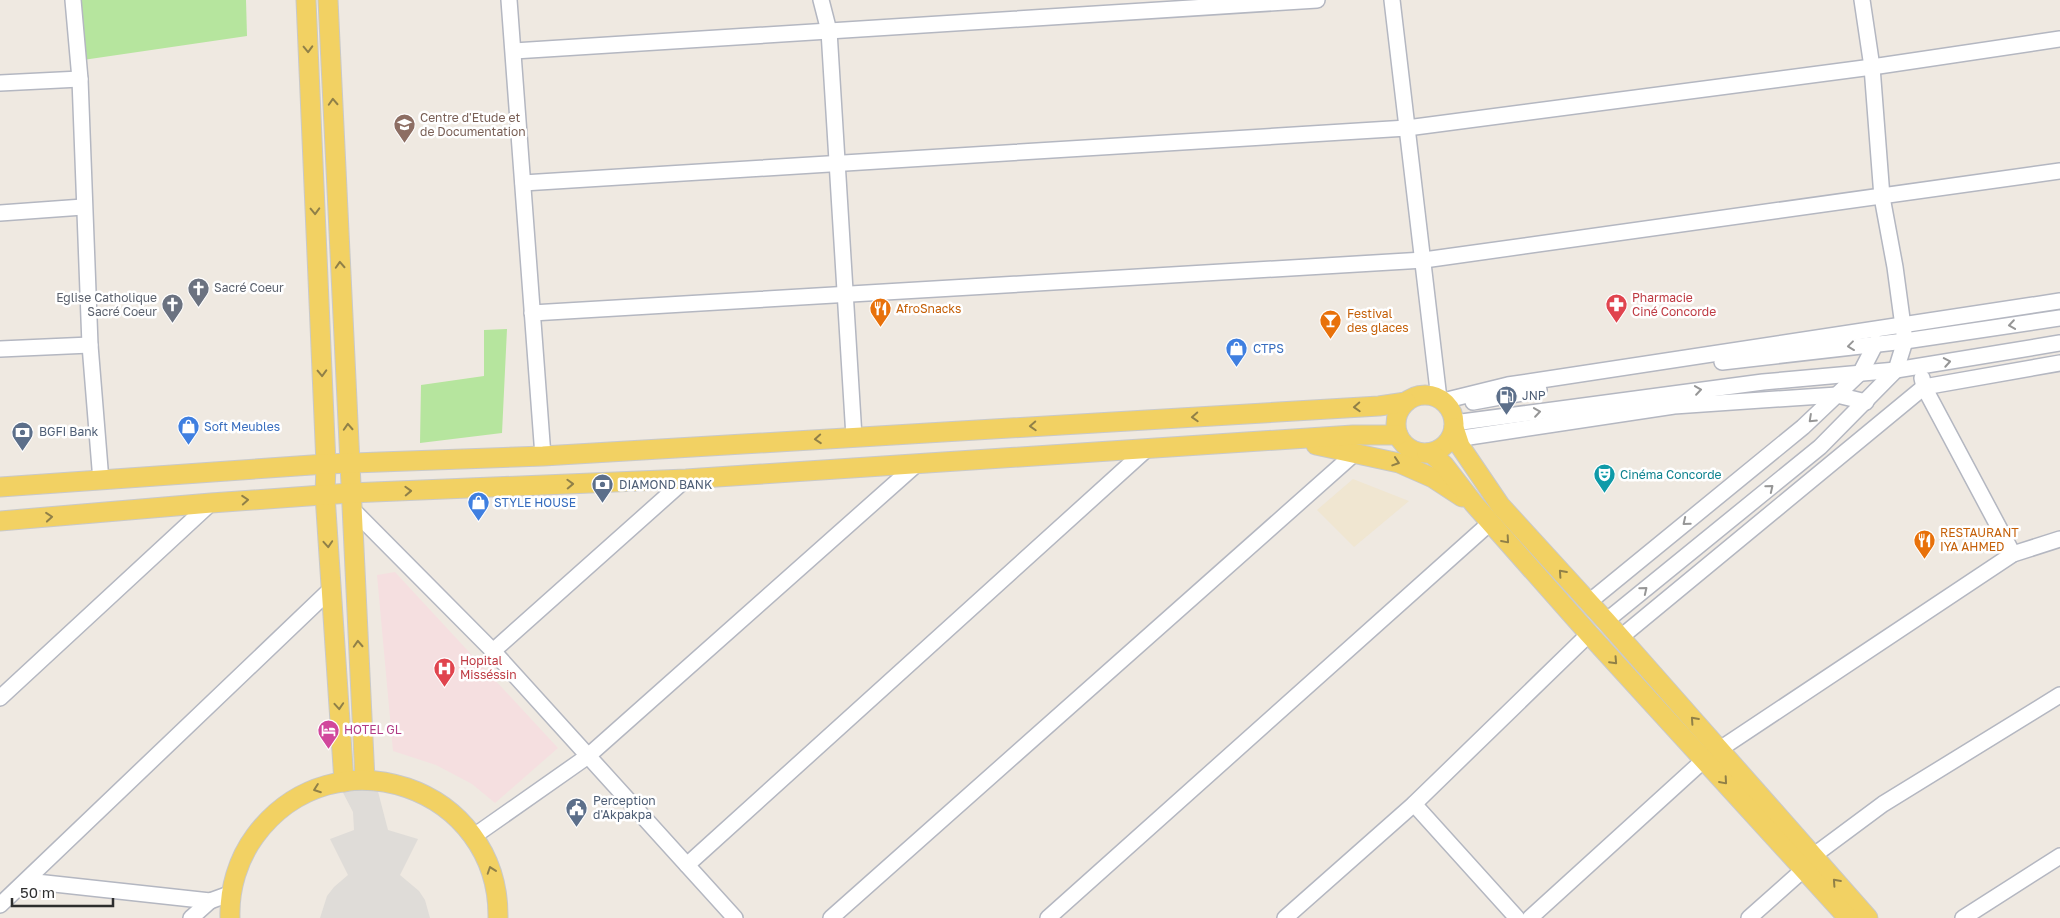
<svg xmlns="http://www.w3.org/2000/svg" width="2060" height="918" font-family="'Golos Text',sans-serif">
<style>
.education{fill:#f0e6d1}
.medical{fill:#f5dfe0}
.green{fill:#b6e59e}
.plaza{fill:#dfdcd8}
.lines{fill:none;stroke-linecap:round;stroke-linejoin:round}
.minor-casing{stroke:#b4b7c1;stroke-width:18}
.major-casing{stroke:#c9c9c9;stroke-width:21}
.minor{stroke:#fff;stroke-width:15}
.major{stroke:#f2d163;stroke-width:19}
.oneway{stroke:#908048}
.oneway2{stroke:#969696}
.labels{text-anchor:middle;stroke-width:5;stroke-linejoin:round;paint-order:stroke}
.education-label{font-size:12px;fill:#785e54;stroke:#fff;text-anchor:start}
.worship-label{font-size:12px;fill:#5b616d;stroke:#fff;text-anchor:start}
.health-label{font-size:12px;fill:#be3a42;stroke:#fff;text-anchor:start}
.food-label{font-size:12px;fill:#c56008;stroke:#fff;text-anchor:start}
.shop-label{font-size:12px;fill:#366cbe;stroke:#fff;text-anchor:start}
.service-label{font-size:12px;fill:#4e5e75;stroke:#fff;text-anchor:start}
.culture-label{font-size:12px;fill:#0d838f;stroke:#fff;text-anchor:start}
.hotel-label{font-size:12px;fill:#b23c85;stroke:#fff;text-anchor:start}
</style>
<rect width="100%" height="100%" fill="#efe9e1"/>
<polygon class="education" points="1353,479 1409,501 1354,547 1317,510"/>
<polygon class="medical" points="395,572 558,748 495,803 472,784 436,765 393,751 377,575"/>
<g class="green">
<polygon points="76,0 246,0 247,36 83,60"/>
<polygon points="507,329 502,433 420,443 421,385 484,376 484,330"/>
</g>
<polygon class="plaza" points="375,780 388,830 418,839 400,875 419,891 425,900 430,918 320,918 327,896 334,887 348,875 330,839 354,830 353,812 338,783"/>
<g class="lines">
<defs>
<g id="minor">
<polyline points="73,0 80,79 90,345 101,481"/>
<polyline points="509,0 543,456"/>
<polyline points="821,0 829,31 854,437"/>
<polyline points="1392,0 1439,399"/>
<polyline points="514,51 1317,0"/>
<polyline points="0,83 80,79"/>
<polyline points="523,183 1407,128 1872,67 2060,39"/>
<polyline points="0,213 83,207"/>
<polyline points="532,313 1424,260 2060,171"/>
<polyline points="0,349 90,345"/>
<polyline points="1722,362 1905,341 2060,318"/>
<polyline points="1922,378 1924,387 2013,554"/>
<polyline points="1443,401 1508,385 2060,301"/>
<polyline points="1473,402 1539,390"/>
<polyline points="1454,423 1763,382 1896,370 2060,343"/>
<polyline points="1456,439 1674,406 1837,395 1866,402"/>
<polyline points="351,508 493,651 735,918"/>
<polyline points="1589,602 1803,427 1861,372 1876,343"/>
<polyline points="1606,621 1820,447 1896,370 1905,341 1895,267 1882,197 1872,67 1862,0"/>
<polyline points="1621,637 1924,387 2060,363"/>
<polyline points="493,651 686,479"/>
<polyline points="0,698 211,503"/>
<polyline points="1720,749 2013,554 2060,539"/>
<polyline points="1414,804 1517,918"/>
<polyline points="474,836 588,756 918,463"/>
<polyline points="1813,856 1883,804 2060,695"/>
<polyline points="687,865 1148,448"/>
<polyline points="27,881 210,901 232,893"/>
<polyline points="0,905 331,589"/>
<polyline points="191,918 210,901"/>
<polyline points="831,918 1355,453"/>
<polyline points="1048,918 1491,522"/>
<polyline points="1285,918 1414,804 1589,634"/>
<polyline points="1530,918 1705,759"/>
<polyline points="1749,918 1803,870"/>
<polyline points="1963,918 2060,856"/>
</g>
<g id="major">
<polyline points="306,0 326,464 325,495 344,782"/>
<polyline points="328,0 365,780"/>
<circle cx="1425" cy="424" r="29"/>
<polyline points="1454,428 1460,446 1500,505 1606,621 1868,918"/>
<polyline points="1316,445 1399,463 1433,478 1462,497"/>
<polyline points="1427,453 1432,454 1444,465 1474,504 1589,634 1848,918"/>
<polyline points="0,487 326,464 543,456 1379,406 1406,402"/>
<polyline points="0,521 211,503 350,493 686,479 1353,435 1398,435"/>
<path d="M230,918C229,889 238,859 255,836C334,729 500,787 498,918"/>
</g>
</defs>
<use href="#minor" class="minor-casing"/>
<use href="#major" class="major-casing"/>
<use href="#minor" class="minor"/>
<use href="#major" class="major"/>
</g>
<defs><path id="oneway-chevron" d="M-2-3.5L2.5 0L-2 3.5" fill="none" stroke-width="1.6" stroke-linecap="round" stroke-linejoin="round" transform="scale(1.25)"/></defs>
<g class="oneway">
<use href="#oneway-chevron" transform="translate(308 49) rotate(88)"/>
<use href="#oneway-chevron" transform="translate(333 102) rotate(-93)"/>
<use href="#oneway-chevron" transform="translate(315 211) rotate(88)"/>
<use href="#oneway-chevron" transform="translate(340 265) rotate(-93)"/>
<use href="#oneway-chevron" transform="translate(322 373) rotate(88)"/>
<use href="#oneway-chevron" transform="translate(1357 407) rotate(177)"/>
<use href="#oneway-chevron" transform="translate(1195 417) rotate(177)"/>
<use href="#oneway-chevron" transform="translate(1033 426) rotate(177)"/>
<use href="#oneway-chevron" transform="translate(348 427) rotate(-93)"/>
<use href="#oneway-chevron" transform="translate(818 439) rotate(176)"/>
<use href="#oneway-chevron" transform="translate(1396 462) rotate(18)"/>
<use href="#oneway-chevron" transform="translate(570 484) rotate(-2)"/>
<use href="#oneway-chevron" transform="translate(408 491) rotate(-2)"/>
<use href="#oneway-chevron" transform="translate(245 500) rotate(-4)"/>
<use href="#oneway-chevron" transform="translate(49 517) rotate(-5)"/>
<use href="#oneway-chevron" transform="translate(1506 540) rotate(49)"/>
<use href="#oneway-chevron" transform="translate(328 544) rotate(86)"/>
<use href="#oneway-chevron" transform="translate(1562 573) rotate(-132)"/>
<use href="#oneway-chevron" transform="translate(358 644) rotate(-93)"/>
<use href="#oneway-chevron" transform="translate(1614 661) rotate(47)"/>
<use href="#oneway-chevron" transform="translate(339 706) rotate(86)"/>
<use href="#oneway-chevron" transform="translate(1694 720) rotate(-132)"/>
<use href="#oneway-chevron" transform="translate(1724 781) rotate(49)"/>
<use href="#oneway-chevron" transform="translate(317 789) rotate(160)"/>
<use href="#oneway-chevron" transform="translate(491 870) rotate(-109)"/>
<use href="#oneway-chevron" transform="translate(1836 882) rotate(-132)"/>
</g>
<g class="oneway2">
<use href="#oneway-chevron" transform="translate(2012 325) rotate(172)"/>
<use href="#oneway-chevron" transform="translate(1851 346) rotate(173)"/>
<use href="#oneway-chevron" transform="translate(1947 362) rotate(-10)"/>
<use href="#oneway-chevron" transform="translate(1698 390) rotate(-8)"/>
<use href="#oneway-chevron" transform="translate(1537 412) rotate(-8)"/>
<use href="#oneway-chevron" transform="translate(1812 419) rotate(137)"/>
<use href="#oneway-chevron" transform="translate(1770 488) rotate(-39)"/>
<use href="#oneway-chevron" transform="translate(1686 522) rotate(141)"/>
<use href="#oneway-chevron" transform="translate(1644 590) rotate(-39)"/>
</g>
<defs>
<symbol id="school-pin" viewBox="-11 -11 22 30"><path d="M0 17L-7.5 6A9.5 9.5 0 1 1 7.5 6Z" fill="#8d6e63" stroke="#fff"/><path d="M0-5L7-2L0 1L-7-2ZM-4 1L0 2.5L4 1V4Q0 6-4 4Z" fill="#fff"/></symbol>
<symbol id="church-pin" viewBox="-11 -11 22 30"><path d="M0 17L-7.5 6A9.5 9.5 0 1 1 7.5 6Z" fill="#6b7280" stroke="#fff"/><path d="M-1.2-6h2.4v3.5h3.3v2.4h-3.3V6h-2.4V-.1h-3.3v-2.4h3.3Z" fill="#fff"/></symbol>
<symbol id="pharmacy-pin" viewBox="-11 -11 22 30"><path d="M0 17L-7.5 6A9.5 9.5 0 1 1 7.5 6Z" fill="#e0444e" stroke="#fff"/><path d="M-2-6h4v4h4v4h-4v4h-4v-4h-4v-4h4Z" fill="#fff"/></symbol>
<symbol id="restaurant-pin" viewBox="-11 -11 22 30"><path d="M0 17L-7.5 6A9.5 9.5 0 1 1 7.5 6Z" fill="#e8710a" stroke="#fff"/><path d="M-5-6h1v4h1v-4h1v4h1v-4h1v5L-1.5 .5V6h-2V.5L-5-1ZM5-6V6H3V1.5H1.5Q1.5-4 5-6Z" fill="#fff"/></symbol>
<symbol id="bar-pin" viewBox="-11 -11 22 30"><path d="M0 17L-7.5 6A9.5 9.5 0 1 1 7.5 6Z" fill="#e8710a" stroke="#fff"/><path d="M-6-5H6L.8 .8V4.5H3.5V6h-7V4.5H-.8V.8Z" fill="#fff"/></symbol>
<symbol id="shop-pin" viewBox="-11 -11 22 30"><path d="M0 17L-7.5 6A9.5 9.5 0 1 1 7.5 6Z" fill="#3f7fe0" stroke="#fff"/><path d="M-5-2.5h2.3a2.7 3.5 0 0 1 5.4 0H5L5.5 6h-11ZM-1.5-2.5h3a1.5 2.3 0 0 0-3 0Z" fill="#fff"/></symbol>
<symbol id="fuel-pin" viewBox="-11 -11 22 30"><path d="M0 17L-7.5 6A9.5 9.5 0 1 1 7.5 6Z" fill="#5c6f8a" stroke="#fff"/><path d="M-5.5-6h7V0h2V4h1.3V-2.5L3-4.5l.8-.8L6-3V5H2.5V1h-1V6h-7ZM-4.2-4.7v3.2H.2V-4.7Z" fill="#fff"/></symbol>
<symbol id="bank-pin" viewBox="-11 -11 22 30"><path d="M0 17L-7.5 6A9.5 9.5 0 1 1 7.5 6Z" fill="#5c6f8a" stroke="#fff"/><path d="M-6-4H6V4H-6ZM0-2.3a2.3 2.3 0 1 0 0 4.6a2.3 2.3 0 1 0 0-4.6Z" fill="#fff"/></symbol>
<symbol id="theatre-pin" viewBox="-11 -11 22 30"><path d="M0 17L-7.5 6A9.5 9.5 0 1 1 7.5 6Z" fill="#0f9aa8" stroke="#fff"/><path d="M-5-5.5Q0-4 5-5.5V0Q5 5 0 6Q-5 5-5 0ZM-3.3-2.5H-1v1.5H-3.3ZM1-2.5H3.3v1.5H1ZM-2.8 1Q0 5.5 2.8 1Z" fill="#fff"/></symbol>
<symbol id="hospital-pin" viewBox="-11 -11 22 30"><path d="M0 17L-7.5 6A9.5 9.5 0 1 1 7.5 6Z" fill="#e0444e" stroke="#fff"/><path d="M-5-5h3v3.5h4V-5h3V5h-3V1.5h-4V5h-3Z" fill="#fff"/></symbol>
<symbol id="hotel-pin" viewBox="-11 -11 22 30"><path d="M0 17L-7.5 6A9.5 9.5 0 1 1 7.5 6Z" fill="#d1479c" stroke="#fff"/><path d="M-6-4.5h1.5V1H6V5H4.5V3h-9V5H-6ZM-4 0a1.8 1.8 0 1 1 3.6 0ZM.5 0V-2.5h3Q6-2.5 6 0Z" fill="#fff"/></symbol>
<symbol id="civic-pin" viewBox="-11 -11 22 30"><path d="M0 17L-7.5 6A9.5 9.5 0 1 1 7.5 6Z" fill="#5c6f8a" stroke="#fff"/><path d="M-.6-6.5H3V-4.5H.6V-3L4-1V1h2V6H-6V1h2V-1L-.6-3ZM-1.2 2.5V6h2.4V2.5Z" fill="#fff"/></symbol>
</defs>
<g fill-rule="evenodd">
<use href="#school-pin" x="392" y="112" width="25" height="34"/>
<use href="#church-pin" x="186" y="276" width="25" height="34"/>
<use href="#church-pin" x="160" y="292" width="25" height="34"/>
<use href="#pharmacy-pin" x="1604" y="292" width="25" height="34"/>
<use href="#restaurant-pin" x="868" y="296" width="25" height="34"/>
<use href="#bar-pin" x="1318" y="308" width="25" height="34"/>
<use href="#shop-pin" x="1224" y="336" width="25" height="34"/>
<use href="#fuel-pin" x="1494" y="384" width="25" height="34"/>
<use href="#shop-pin" x="176" y="414" width="25" height="34"/>
<use href="#bank-pin" x="10" y="420" width="25" height="34"/>
<use href="#theatre-pin" x="1592" y="462" width="25" height="34"/>
<use href="#bank-pin" x="590" y="472" width="25" height="34"/>
<use href="#shop-pin" x="466" y="490" width="25" height="34"/>
<use href="#restaurant-pin" x="1912" y="528" width="25" height="34"/>
<use href="#hospital-pin" x="432" y="656" width="25" height="34"/>
<use href="#hotel-pin" x="316" y="718" width="25" height="34"/>
<use href="#civic-pin" x="564" y="796" width="25" height="34"/>
</g>
<g class="labels">
<g class="education-label">
<text x="420" y="122">Centre d'Etude et<tspan x="420" dy="14">de Documentation</tspan></text>
</g>
<g class="worship-label">
<text x="214" y="292">Sacré Coeur</text>
<text x="157" y="302" text-anchor="end">Eglise Catholique<tspan x="157" dy="14">Sacré Coeur</tspan></text>
</g>
<g class="health-label">
<text x="1632" y="302">Pharmacie<tspan x="1632" dy="14">Ciné Concorde</tspan></text>
<text x="460" y="665">Hopital<tspan x="460" dy="14">Misséssin</tspan></text>
</g>
<g class="food-label">
<text x="896" y="313">AfroSnacks</text>
<text x="1347" y="318">Festival<tspan x="1347" dy="14">des glaces</tspan></text>
<text x="1940" y="537">RESTAURANT<tspan x="1940" dy="14">IYA AHMED</tspan></text>
</g>
<g class="shop-label">
<text x="1253" y="353">CTPS</text>
<text x="204" y="431">Soft Meubles</text>
<text x="494" y="507">STYLE HOUSE</text>
</g>
<g class="service-label">
<text x="1522" y="400">JNP</text>
<text x="39" y="436">BGFI Bank</text>
<text x="619" y="489">DIAMOND BANK</text>
<text x="593" y="805">Perception<tspan x="593" dy="14">d'Akpakpa</tspan></text>
</g>
<g class="culture-label">
<text x="1620" y="479">Cinéma Concorde</text>
</g>
<g class="hotel-label">
<text x="344" y="734">HOTEL GL</text>
</g>
</g>
<path d="M12 898v8h101v-8" fill="none" stroke="#2e2e2e" stroke-width="2.5"/>
<text x="20" y="898" font-size="15" fill="#2e2e2e" stroke="#ffffff" stroke-width="4" paint-order="stroke">50 m</text>
</svg>
